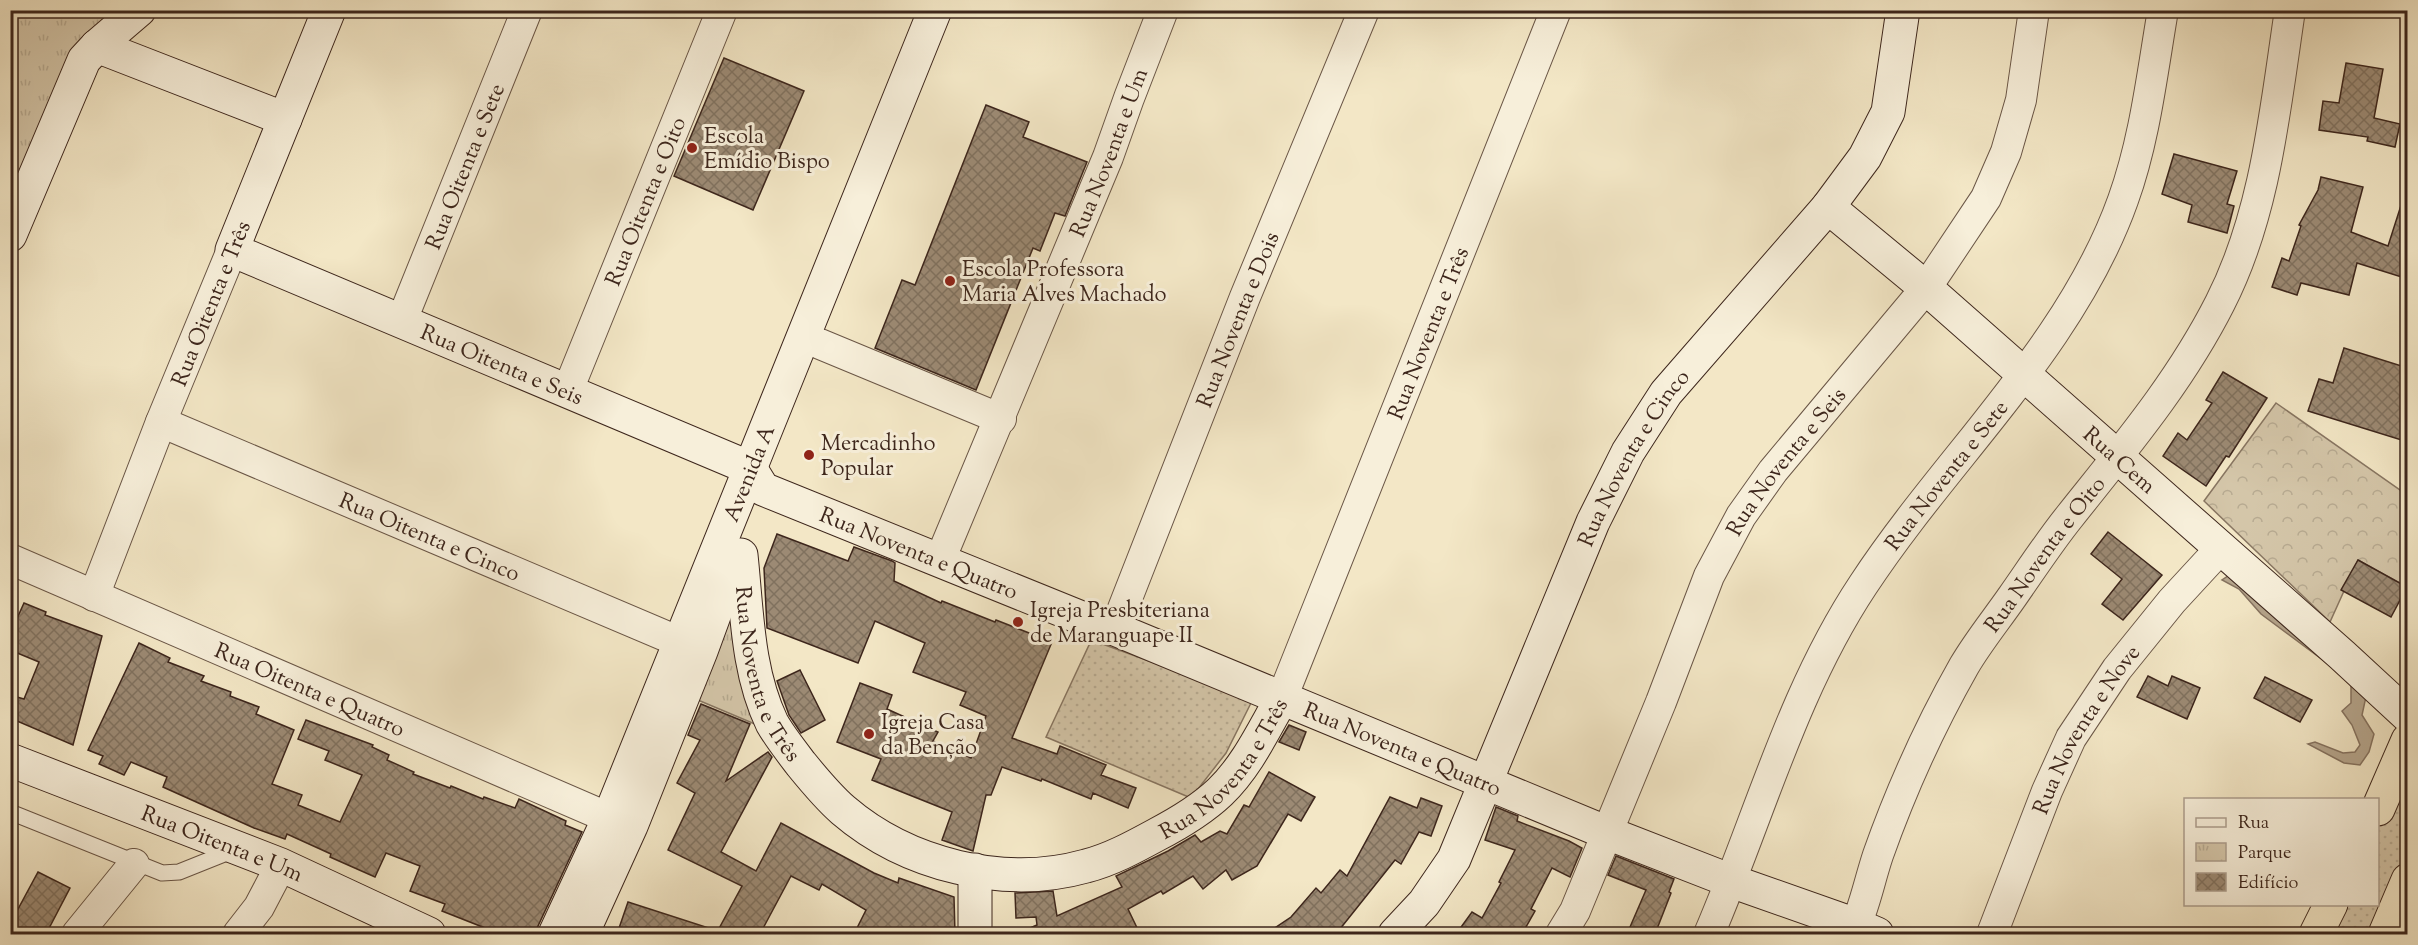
<svg xmlns="http://www.w3.org/2000/svg" width="2418" height="945" font-family="'Sorts Mill Goudy',serif">
<style>
.grass{fill:url(#grass-dots);stroke:#887662;stroke-width:1.5}
.forest{fill:url(#forest-crowns);stroke:#887662;stroke-width:1.5}
.park{fill:url(#park-tufts);stroke:#887662;stroke-width:1.5}
.water{fill:#b5a58c;stroke:#85725f;stroke-width:1.5}
.building{fill:url(#building-cross-hatch);stroke:#3d261c;stroke-width:1.5}
.lines{fill:none;stroke-linecap:round;stroke-linejoin:round}
.lane-casing{stroke:#6a5646;stroke-width:17}
.street-casing{stroke:#6a5646;stroke-width:32}
.secondary-casing{stroke:#3d261c;stroke-width:35}
.highway-casing{stroke:#3d261c;stroke-width:35}
.lane{stroke:#f7efda;stroke-width:15}
.street{stroke:#f7efda;stroke-width:30}
.secondary{stroke:#f7efda;stroke-width:33}
.highway{stroke:#f3e7c6;stroke-width:33}
.poi-dot{fill:#8f2418;stroke:#f7efda;stroke-width:2}
.labels{text-anchor:middle;stroke-width:6;stroke-linejoin:round;paint-order:stroke}
.poi-label{font-size:22px;fill:#3d261c;stroke:#f7efda;text-anchor:start}
.street-label{font-size:22px;fill:#3d261c;stroke:#f7efda}
</style>
<defs>
<pattern id="grass-dots" width="8" height="8" patternUnits="userSpaceOnUse" patternTransform="scale(1.5)"><rect width="8" height="8" fill="#d4c6a9"/><path d="M2 2h.1M6 6h.1" fill="none" stroke="#b7aa91" stroke-width="1.8" stroke-linecap="round"/></pattern>
<pattern id="forest-crowns" width="20" height="18" patternUnits="userSpaceOnUse" patternTransform="scale(1.5)"><rect width="20" height="18" fill="#d4c6a9"/><path d="M2 6a3 3 0 1 1 6 0M12 15a3 3 0 1 1 6 0" fill="none" stroke="#b7aa91"/></pattern>
<pattern id="park-tufts" width="24" height="20" patternUnits="userSpaceOnUse" patternTransform="scale(1.5)"><rect width="24" height="20" fill="#d4c6a9"/><path d="M3 7l-1-3M5 7V3M7 7l1-3M15 17l-1-3M17 17v-4M19 17l1-3" fill="none" stroke="#b7aa91"/></pattern>
<pattern id="building-cross-hatch" width="8" height="8" patternUnits="userSpaceOnUse" patternTransform="scale(1.5)"><rect width="8" height="8" fill="#9c8a74"/><path d="M0 0l8 8M0 8l8-8" fill="none" stroke="#80715e"/></pattern>
</defs>
<rect width="100%" height="100%" fill="#f3e7c6"/>
<filter id="stains"><feTurbulence type="fractalNoise" baseFrequency=".00333" numOctaves="4"/><feColorMatrix values="0 0 0 0 .2 0 0 0 0 .09 0 0 0 0 .02 0 0 0 .5 -.17"/></filter>
<radialGradient id="worn" r=".72"><stop offset=".6" stop-color="#630" stop-opacity="0"/><stop offset="1" stop-color="#630" stop-opacity=".3"/></radialGradient>
<g class="grass">
<polygon points="1097,642 1253,699 1226,753 1191,798 1046,737 1090,643"/>
<polygon points="2407,730 2407,874 2383,934 2315,934 2329,905 2378,904 2378,800"/>
</g>
<polygon class="forest" points="2276,403 2407,495 2407,600 2406,600 2407,587 2358,560 2330,622 2204,501"/>
<g class="park">
<polygon points="11,11 142,11 88,54 11,238"/>
<polygon points="738,552 769,730 686,695"/>
</g>
<polygon class="water" points="2231,574 2367,692 2362,715 2374,734 2369,752 2360,765 2344,763 2308,744 2315,742 2343,753 2355,752 2360,745 2352,725 2342,711 2351,703 2351,681 2261,614 2239,589 2222,580"/>
<g class="building">
<polygon points="724,58 804,91 753,210 674,176"/>
<polygon points="2346,63 2383,69 2374,118 2400,124 2395,147 2367,141 2368,137 2319,130 2323,101 2339,103"/>
<polygon points="986,105 1029,122 1023,137 1087,162 1065,216 1055,213 1040,251 1033,248 976,390 875,348 902,280 915,285"/>
<polygon points="2174,154 2237,171 2227,204 2234,206 2227,233 2188,222 2192,205 2162,194"/>
<polygon points="2321,177 2363,187 2351,232 2388,246 2403,199 2408,200 2408,279 2357,263 2349,295 2301,283 2297,295 2272,287 2282,258 2289,261 2301,226 2299,225 2318,190"/>
<polygon points="2344,348 2408,368 2408,442 2308,411 2319,379 2333,383"/>
<polygon points="2223,372 2267,398 2229,457 2226,456 2206,486 2163,456 2178,433 2187,440 2212,403 2206,400"/>
<polygon points="2108,532 2162,575 2123,620 2102,604 2122,579 2091,554"/>
<polygon points="777,534 848,561 854,547 892,561 895,563 894,581 941,603 942,601 995,622 996,620 1052,642 1012,738 1057,754 1060,746 1106,765 1101,775 1136,788 1128,808 1093,793 1091,799 1042,779 1041,781 1002,767 991,795 986,795 973,851 942,840 952,812 872,780 881,759 837,742 860,683 892,695 887,709 938,732 933,741 971,758 986,716 960,705 966,692 913,672 925,643 875,621 858,663 767,628 764,568"/>
<polygon points="2358,560 2407,587 2391,617 2341,590"/>
<polygon points="24,603 46,612 45,615 102,636 73,745 10,718 10,695 24,699 39,662 10,650 10,634"/>
<polygon points="139,643 170,658 168,662 204,676 201,681 231,692 230,696 259,707 256,714 294,730 272,784 302,795 298,805 340,822 362,775 325,760 329,751 298,739 306,720 373,745 372,747 389,755 387,760 414,772 413,774 450,788 451,786 483,799 484,797 515,808 519,799 566,821 565,825 582,832 538,926 536,934 482,934 485,928 442,911 445,904 410,891 420,866 386,853 375,877 330,857 331,854 287,834 285,839 254,828 163,787 167,777 131,762 124,775 99,764 103,756 88,750"/>
<polygon points="800,670 825,720 801,733 789,715 777,681"/>
<polygon points="2148,676 2168,686 2172,676 2200,688 2187,719 2137,697"/>
<polygon points="2265,677 2312,700 2300,722 2254,698"/>
<polygon points="701,704 750,724 726,781 768,752 772,757 721,852 756,871 781,823 874,873 898,883 899,878 954,897 955,934 854,934 866,910 822,884 819,890 791,876 760,934 716,934 742,886 668,850 695,793 677,783 700,740 688,735"/>
<polygon points="1289,725 1306,732 1299,750 1279,742"/>
<polygon points="1269,772 1315,797 1301,821 1288,814 1257,866 1232,880 1226,870 1203,889 1193,876 1163,894 1161,891 1128,909 1140,934 1066,934 1066,931 1024,934 1023,931 1037,925 1036,917 1016,918 1015,893 1053,891 1057,916 1122,887 1116,876 1168,851 1195,835 1201,842 1220,831 1227,834 1244,805 1249,807"/>
<polygon points="1390,797 1417,808 1421,798 1442,806 1431,836 1419,832 1401,864 1395,860 1336,934 1266,934 1291,917 1316,888 1321,893 1340,870 1347,876"/>
<polygon points="1496,807 1518,816 1517,821 1569,841 1582,848 1570,877 1552,868 1531,909 1535,911 1522,934 1456,934 1472,912 1482,918 1501,883 1499,882 1515,850 1485,840"/>
<polygon points="1616,856 1674,879 1669,892 1671,893 1655,934 1627,934 1646,890 1608,875"/>
<polygon points="38,872 70,888 46,934 10,934 10,924"/>
<polygon points="628,902 715,930 715,934 617,934"/>
</g>
<g class="lines">
<defs>
<polyline id="lane" points="10,812 162,873 179,872 234,850"/>
<g id="street">
<path id="s1" d="M402,320L527,10"/>
<polyline points="820,344 1001,419"/>
<path id="s2" d="M568,390L722,10"/>
<path id="s3" d="M161,422L701,651"/>
<path id="s4" d="M10,559L609,818"/>
<path id="s5" d="M940,560L1108,157L1129,98L1163,10"/>
<polyline points="94,596 161,422 232,250"/>
<path id="s6" d="M1115,629L1245,297L1364,10"/>
<path id="s7" d="M1282,698L1556,10"/>
<polyline points="77,934 134,864"/>
<polyline points="238,934 259,907 281,865"/>
<path id="s8" d="M1561,934L1575,911L1661,702L1709,576L1741,516L1773,471L1926,288L1986,198L2006,152L2021,100L2034,10"/>
<path id="s9" d="M1709,934C1759,818 1792,692 1863,585C1947,457 2071,346 2123,200C2145,139 2152,74 2163,10"/>
<path id="s10" d="M1852,934C1864,910 1869,882 1878,855C1901,790 1930,726 1964,666C1978,642 1996,620 2012,597C2031,570 2049,542 2070,516C2124,448 2180,382 2220,303C2266,213 2275,109 2290,10"/>
<path id="s11" d="M1992,934L2047,791L2071,738L2117,669L2172,601L2220,549"/>
</g>
<g id="secondary">
<path id="s12" d="M329,10L232,250L750,468L763,489L1084,619L1115,629L1605,832L1731,881L1856,925L1877,934"/>
<polyline points="97,46 285,119"/>
<path id="s13" d="M1828,207L1926,288L2342,655L2408,716"/>
<polyline points="10,235 84,60 97,46 139,10"/>
<path id="s14" d="M741,555C747,611 747,671 772,723C780,737 791,751 801,764C814,780 827,796 843,810C907,865 1004,889 1086,866C1110,860 1134,847 1156,835C1179,823 1201,810 1220,792C1247,766 1263,731 1282,698"/>
<path id="s15" d="M10,760L281,865L429,934"/>
<polyline points="975,870 975,934"/>
<path id="s16" d="M555,934L609,818L935,10"/>
<polyline points="582,934 631,826 701,651 731,569"/>
<path id="s17" d="M1395,934L1424,903L1454,859L1593,522L1628,452L1666,393L1828,207L1865,157L1888,112L1903,10"/>
</g>
<g id="highway">
<polyline points="2378,809 2408,740"/>
<polyline points="2316,934 2331,904"/>
<polyline points="2385,934 2408,880"/>
</g>
</defs>
<use href="#lane" class="lane-casing"/>
<use href="#street" class="street-casing"/>
<use href="#secondary" class="secondary-casing"/>
<use href="#highway" class="highway-casing"/>
<use href="#lane" class="lane"/>
<use href="#street" class="street"/>
<use href="#secondary" class="secondary"/>
<use href="#highway" class="highway"/>
</g>
<g class="poi-dot">
<circle cx="692" cy="148" r="6"/>
<circle cx="950" cy="281" r="6"/>
<circle cx="809" cy="455" r="6"/>
<circle cx="1018" cy="622" r="6"/>
<circle cx="869" cy="734" r="6"/>
</g>
<g class="labels">
<g class="poi-label">
<text x="704" y="143">Escola<tspan x="704" dy="25">Emídio Bispo</tspan></text>
<text x="962" y="276">Escola Professora<tspan x="962" dy="25">Maria Alves Machado</tspan></text>
<text x="821" y="450">Mercadinho<tspan x="821" dy="25">Popular</tspan></text>
<text x="1030" y="617">Igreja Presbiteriana<tspan x="1030" dy="25">de Maranguape II</tspan></text>
<text x="881" y="729">Igreja Casa<tspan x="881" dy="25">da Benção</tspan></text>
</g>
<g class="street-label">
<text dy="8" stroke="none"><textPath href="#s5" startOffset="441">Rua Noventa e Um</textPath></text>
<text dy="8" stroke="none"><textPath href="#s1" startOffset="166">Rua Oitenta e Sete</textPath></text>
<text dy="8" stroke="none"><textPath href="#s2" startOffset="204">Rua Oitenta e Oito</textPath></text>
<text transform="translate(210 303) rotate(-68)" y="8">Rua Oitenta e Três</text>
<text dy="8" stroke="none"><textPath href="#s6" startOffset="333">Rua Noventa e Dois</textPath></text>
<text dy="8" stroke="none"><textPath href="#s7" startOffset="393">Rua Noventa e Três</textPath></text>
<text dy="8" stroke="none"><textPath href="#s12" startOffset="552">Rua Oitenta e Seis</textPath></text>
<text dy="8" stroke="none"><textPath href="#s13" startOffset="386">Rua Cem</textPath></text>
<text dy="8" stroke="none"><textPath href="#s17" startOffset="536">Rua Noventa e Cinco</textPath></text>
<text dy="8" stroke="none"><textPath href="#s8" startOffset="526">Rua Noventa e Seis</textPath></text>
<text dy="8" stroke="none"><textPath href="#s16" startOffset="500">Avenida A</textPath></text>
<text dy="8" stroke="none"><textPath href="#s9" startOffset="520">Rua Noventa e Sete</textPath></text>
<text dy="8" stroke="none"><textPath href="#s3" startOffset="292">Rua Oitenta e Cinco</textPath></text>
<text dy="8" stroke="none"><textPath href="#s12" startOffset="1014">Rua Noventa e Quatro</textPath></text>
<text dy="8" stroke="none"><textPath href="#s10" startOffset="429">Rua Noventa e Oito</textPath></text>
<text dy="8" stroke="none"><textPath href="#s14" startOffset="123">Rua Noventa e Três</textPath></text>
<text dy="8" stroke="none"><textPath href="#s4" startOffset="327">Rua Oitenta e Quatro</textPath></text>
<text dy="8" stroke="none"><textPath href="#s11" startOffset="226">Rua Noventa e Nove</textPath></text>
<text dy="8" stroke="none"><textPath href="#s12" startOffset="1536">Rua Noventa e Quatro</textPath></text>
<text dy="8" stroke="none"><textPath href="#s14" startOffset="717">Rua Noventa e Três</textPath></text>
<text dy="8" stroke="none"><textPath href="#s15" startOffset="228">Rua Oitenta e Um</textPath></text>
</g>
</g>
<rect width="2418" height="945" fill="none" stroke="#f3e7c6" stroke-width="36"/>
<rect x="12" y="12" width="2394" height="921" fill="none" stroke="#3d261c" stroke-width="3"/>
<rect x="18" y="18" width="2382" height="909" fill="none" stroke="#3d261c" stroke-width="1.5"/>
<rect x="2184" y="798" width="195" height="108" fill="#f7efda" stroke="#ad9f8e" stroke-width="1.5"/>
<rect x="2196" y="818" width="30" height="9" fill="#f7efda" stroke="#ad9f8e" stroke-width="1.5"/>
<text x="2238" y="828" font-size="18" fill="#3d261c">Rua</text>
<rect x="2196" y="843" width="30" height="18" fill="url(#park-tufts)" stroke="#ad9f8e" stroke-width="1.5"/>
<text x="2238" y="858" font-size="18" fill="#3d261c">Parque</text>
<rect x="2196" y="873" width="30" height="18" fill="url(#building-cross-hatch)" stroke="#ad9f8e" stroke-width="1.5"/>
<text x="2238" y="888" font-size="18" fill="#3d261c">Edifício</text>
<rect width="100%" height="100%" filter="url(#stains)"/>
<rect width="100%" height="100%" fill="url(#worn)"/>
</svg>
